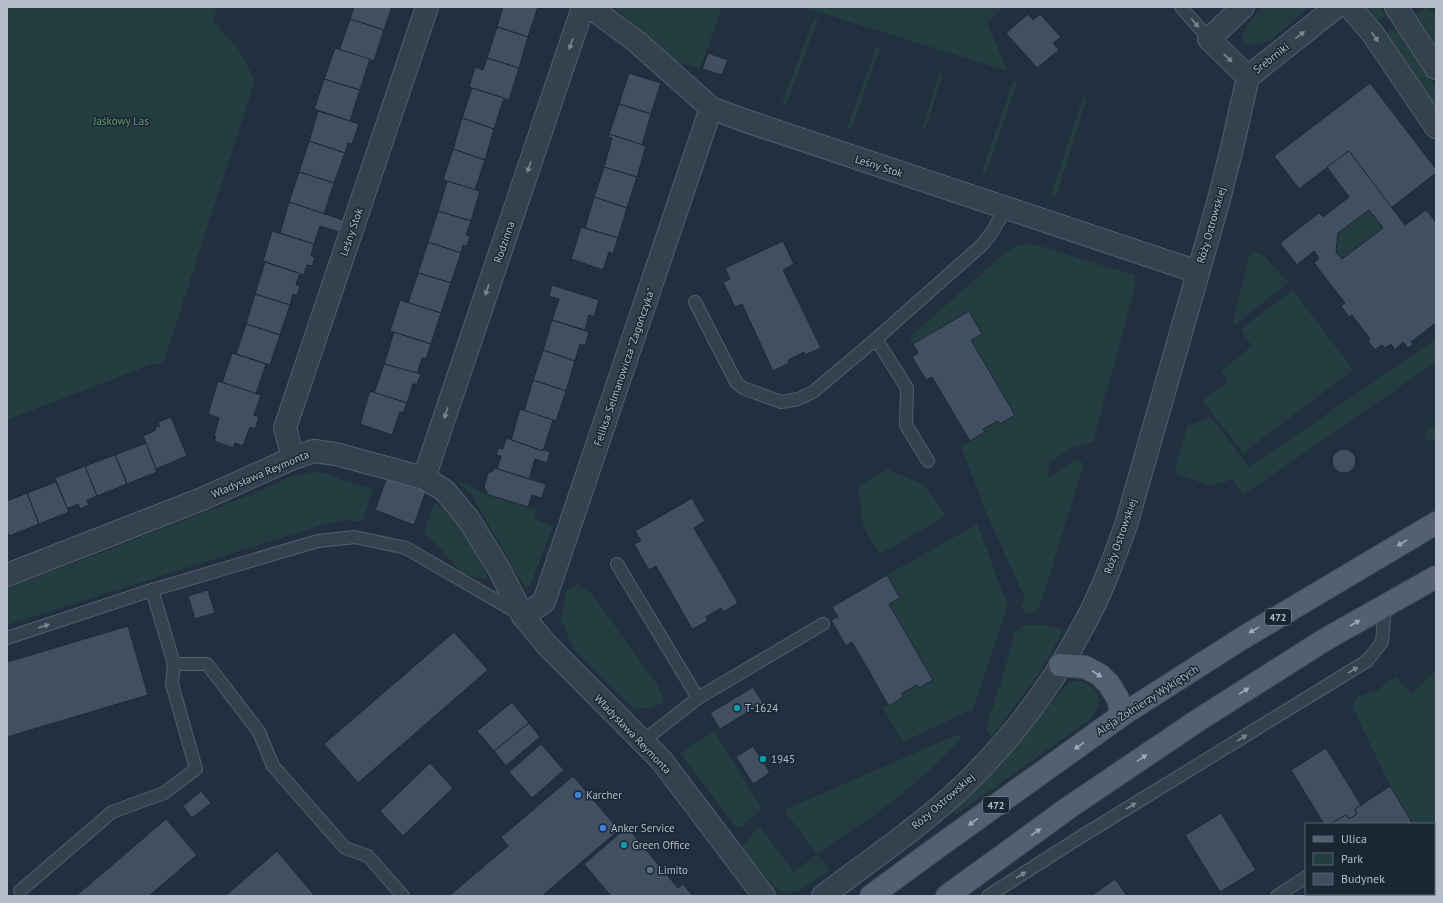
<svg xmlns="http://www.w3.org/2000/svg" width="1443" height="903" font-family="'PT Sans',sans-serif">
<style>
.green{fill:#243d40}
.building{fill:#414f61;stroke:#1d2836;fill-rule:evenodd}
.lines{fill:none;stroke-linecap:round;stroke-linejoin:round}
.lane-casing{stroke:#545f6d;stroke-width:14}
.street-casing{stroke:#545f6d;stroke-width:24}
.primary-casing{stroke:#3f4a58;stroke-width:24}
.lane{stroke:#36414f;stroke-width:12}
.street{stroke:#36414f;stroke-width:22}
.primary{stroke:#54606f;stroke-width:22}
.oneway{fill:#7a8593}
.oneway2{fill:#9faab8}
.culture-dot{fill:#0f9aa8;stroke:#1b2634;stroke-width:1.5}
.shop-dot{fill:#3f7fe0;stroke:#1b2634;stroke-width:1.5}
.service-dot{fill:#5c6f8a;stroke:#1b2634;stroke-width:1.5}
.labels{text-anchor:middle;stroke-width:3;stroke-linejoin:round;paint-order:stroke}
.shield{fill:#1b2634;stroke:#858f9d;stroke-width:1}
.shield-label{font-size:10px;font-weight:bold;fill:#b2bcca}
.street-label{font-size:11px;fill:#b2bcca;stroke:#1b2634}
.park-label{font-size:11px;fill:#679c72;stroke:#1b2634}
.poi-label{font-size:11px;fill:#b2bcca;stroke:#1b2634;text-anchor:start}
</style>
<rect width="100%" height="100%" fill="#222f3f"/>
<g class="green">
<polygon points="7,7 217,7 213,21 239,50 255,81 163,363 150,365 7,420"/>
<polygon points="614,7 722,7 700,69 673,60"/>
<polygon points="802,7 1004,7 987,22 1007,71"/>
<polygon points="1263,7 1309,7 1271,40 1255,45 1243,43 1242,35 1251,20"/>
<polygon points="1368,7 1380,7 1386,16 1378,21"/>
<polygon points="1427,7 1436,16 1436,44 1415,14"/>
<polygon points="814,18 818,19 786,105 782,104"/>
<polygon points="1394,27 1436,88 1436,107 1386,33"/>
<polygon points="876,48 880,49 851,129 847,128"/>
<polygon points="939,73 943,74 926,128 923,127"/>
<polygon points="1013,81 1017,83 986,173 982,172"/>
<polygon points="1083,97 1087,98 1056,197 1051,195"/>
<polygon points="1369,210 1383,228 1342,259 1336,252 1338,233"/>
<polygon points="1030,243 1134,275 1136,285 1093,442 1071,448 1050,462 1048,478 1077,459 1084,464 1041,602 1036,613 1031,614 1024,612 1021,606 1025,598 987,515 961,447 985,432 983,429 998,421 1000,424 1015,415 971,340 969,311 913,344 910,337 1007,251 1019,245"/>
<polygon points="1254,251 1263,255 1289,282 1235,325 1233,321 1249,257"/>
<polygon points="1293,290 1353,370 1243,453 1202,400 1228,381 1221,371 1252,346 1240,330"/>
<polygon points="1436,339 1436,362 1243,495 1232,479"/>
<polygon points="1210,416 1249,467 1228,481 1210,486 1174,473 1187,427"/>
<path d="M1436,427V439L1428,440L1425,436C1426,429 1430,427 1436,427Z"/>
<polygon points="887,469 924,485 946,516 880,554 863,527 858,487"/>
<polygon points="313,472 330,474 342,480 373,489 362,522 346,520 322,525 7,625 7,589 262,490 293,476"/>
<polygon points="455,479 486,494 537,510 534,519 553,526 530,586 527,588 524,586 471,494"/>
<polygon points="435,502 456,522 472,544 488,578 476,578 462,573 435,543 424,533"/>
<polygon points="977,524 1008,606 973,709 903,742 883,708 903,697 902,693 917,685 919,688 933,680 889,604 900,598 887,575"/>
<polygon points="577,584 592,594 658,686 664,702 650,708 634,709 573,648 561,619 566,591"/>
<path d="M1023,625C1037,625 1051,623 1063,630L1050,655L1034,681L991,737L986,728L1004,673L1014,634Z"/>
<polygon points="1436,671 1436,862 1434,858 1434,824 1413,824 1390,786 1353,708 1355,699 1369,692 1380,689 1386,682 1396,677 1411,693"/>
<path d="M1083,681C1102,691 1104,704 1089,720L956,815L953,812L1000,766L1032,728L1063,688L1070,682Z"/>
<polygon points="714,731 762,809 741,827 736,827 680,753"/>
<polygon points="959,735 962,737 937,764 890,804 817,854 830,870 799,891 786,894 774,887 742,847 759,826 794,872 817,854 784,810 954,736"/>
</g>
<g class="building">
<polygon points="354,7 392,7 384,30 350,19"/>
<polygon points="503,7 538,7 528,37 497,27"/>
<polygon points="1028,14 1033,20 1040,14 1061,37 1053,43 1059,50 1037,68 1006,33"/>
<polygon points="350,19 384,30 374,61 339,50"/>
<polygon points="497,27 528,37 519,68 487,58"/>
<polygon points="335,48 370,59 360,90 324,79"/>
<polygon points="708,53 728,60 722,75 702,69"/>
<polygon points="487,58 519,68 509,100 469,87 475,67 483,70"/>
<polygon points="629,73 661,83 651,114 619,104"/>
<polygon points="324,79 360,90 350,121 314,109"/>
<polygon points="1370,83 1436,169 1436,173 1391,208 1349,151 1299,189 1274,156"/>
<polygon points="472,88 504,98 494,129 462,118"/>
<polygon points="619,104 651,114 642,145 609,134"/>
<polygon points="318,111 359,124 352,144 348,143 345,153 309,141"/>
<polygon points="462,118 494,129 485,160 453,149"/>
<polygon points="609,134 646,146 637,177 604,167 612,138 608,137"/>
<polygon points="309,141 345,153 334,183 299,172"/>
<polygon points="453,149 485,160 475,190 443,180"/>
<path d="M1349,151L1405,225L1426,210L1436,222V323L1411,342L1414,344L1408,348L1403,342L1395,350L1391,344L1385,348L1382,345L1375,350L1368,341L1370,339L1352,315L1349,317L1341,306L1345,303L1314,263L1319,258L1314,251L1297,265L1280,243L1319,213L1323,217L1349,197L1327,167ZM1369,210L1383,228L1342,259L1336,252L1338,233Z"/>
<polygon points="604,167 637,177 627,208 594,197"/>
<polygon points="299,172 334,183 324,214 289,202"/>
<polygon points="447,181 480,191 471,221 438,211"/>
<polygon points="594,197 627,208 618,238 585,228"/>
<polygon points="289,202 343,220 339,232 320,226 314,244 280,233"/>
<polygon points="438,211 471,221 466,235 470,236 467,246 463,245 461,253 428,242"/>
<polygon points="581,227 618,238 613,254 609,252 603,270 571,259"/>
<polygon points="272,231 314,244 311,256 315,257 312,266 307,265 304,275 263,261"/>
<polygon points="783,241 794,264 783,270 821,348 805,355 804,352 788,360 789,363 773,371 742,304 735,307 723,282 730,279 725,268"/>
<polygon points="428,242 461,253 451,283 418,273"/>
<polygon points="265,262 304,275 304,276 299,275 296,285 300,286 297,296 293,294 290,305 255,294"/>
<polygon points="418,273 451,283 441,313 408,303"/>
<polygon points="552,285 599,300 594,317 589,315 585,330 552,320 559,299 549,296"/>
<polygon points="255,294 290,305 280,335 246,324"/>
<polygon points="400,300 441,313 431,344 390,331"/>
<polygon points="969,311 982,334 971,340 1015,415 1000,424 998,421 983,429 985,432 970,441 932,377 926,380 912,357 918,353 913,344"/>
<polygon points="552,320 589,332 585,346 580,344 575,361 543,350"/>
<polygon points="246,324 280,335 270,365 236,354"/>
<polygon points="394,332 431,344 426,359 422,358 417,374 384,364"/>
<polygon points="543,350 575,361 566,391 533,380"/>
<polygon points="232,353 266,364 256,394 222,383"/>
<polygon points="384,364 421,374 417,384 413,384 407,403 374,393"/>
<polygon points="533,380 566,391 556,421 524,411"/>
<polygon points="218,381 261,395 254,415 259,417 255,429 250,427 243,446 235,443 233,448 214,441 216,437 214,436 219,418 208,414"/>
<polygon points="370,391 407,403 403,413 400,412 392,435 360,424"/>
<polygon points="520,409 553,420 543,451 511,440"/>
<polygon points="171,417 187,456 156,469 143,436 156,430 155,427 160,426 158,422"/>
<polygon points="506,438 543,451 543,449 550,452 547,463 535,459 529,479 497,469 501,456 496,455 498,448 503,449"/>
<polygon points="146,443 157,472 127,484 115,455"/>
<circle cx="1344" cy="461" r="12"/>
<polygon points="115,455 127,484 97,496 85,466"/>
<polygon points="85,466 97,496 87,500 89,505 80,509 78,504 67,509 55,478"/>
<polygon points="494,468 546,484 542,498 532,495 528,507 486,494 487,492 484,487 488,473 493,471"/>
<polygon points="387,477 426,491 414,525 375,510"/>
<polygon points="56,482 69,512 39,524 27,493"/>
<polygon points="27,493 39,524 9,536 7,530 7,501"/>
<polygon points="692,498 705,521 694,528 738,603 723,612 721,608 706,617 708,621 692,629 656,566 649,570 634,544 641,541 635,531"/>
<polygon points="887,575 900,598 889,604 933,680 919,688 917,685 902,693 903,697 889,706 852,642 846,646 831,620 838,617 832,607"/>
<polygon points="208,590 215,613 195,619 188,596"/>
<polygon points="128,626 148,695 7,737 7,662"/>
<polygon points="454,632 488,670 358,783 324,744"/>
<polygon points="753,687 763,703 720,729 710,713"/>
<polygon points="512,702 529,723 494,751 477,731"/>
<polygon points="529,723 540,737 506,766 494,751"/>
<polygon points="541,744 564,770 532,798 509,772"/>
<polygon points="753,746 770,773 753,784 736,757"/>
<polygon points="1326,748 1361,805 1355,809 1357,814 1349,819 1346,815 1330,824 1324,824 1291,770"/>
<polygon points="430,763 453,788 403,836 380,811"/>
<polygon points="573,776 619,830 542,896 449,896 508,846 501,837"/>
<polygon points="1390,786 1413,824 1330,824 1346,815 1349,819 1357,814 1355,809"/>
<polygon points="201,791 211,803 192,818 183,806"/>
<polygon points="1221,813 1256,870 1220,892 1185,835"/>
<polygon points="166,819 197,855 149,896 76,896"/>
<polygon points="627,827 678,888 683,884 693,896 611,896 584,864"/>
<polygon points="277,851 315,896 225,896"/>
<polygon points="1434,858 1436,862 1436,882 1434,883"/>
<polygon points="1115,879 1127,896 1091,896"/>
<polygon points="1307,894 1326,894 1328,896 1303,896"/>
<polygon points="1355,894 1407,894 1403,896 1352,896"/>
</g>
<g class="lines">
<defs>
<g id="lane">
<polyline points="1181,7 1209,39"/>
<polyline points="695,302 736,382 743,388 781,402 798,399 813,392 876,339 982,245 992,232 1006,208"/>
<polyline points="876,339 907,388 906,425 928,461"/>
<polyline points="617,564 698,698"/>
<polyline points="152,590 174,664"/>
<polyline points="7,638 152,590 318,541 355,537 406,548 518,613"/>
<polyline points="642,742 698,698 823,624"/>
<polyline points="20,891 112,812 164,793 196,769 172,684 174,664 207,664 259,732 273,766 345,848 368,856 403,896"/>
<polyline points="988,896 1082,836 1367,661 1382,642 1385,606"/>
<polyline points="1277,896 1306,877"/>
</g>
<g id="street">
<polyline points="590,7 637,42 711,108 746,121 1198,272"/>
<polyline points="1243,7 1209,39 1248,77"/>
<polyline points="1350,7 1373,34 1436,127"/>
<polyline points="1396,7 1436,68"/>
<polyline points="1248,77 1336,7"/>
<polyline points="293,458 285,428 427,7"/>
<polyline points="424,478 583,7"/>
<polyline points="7,575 202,499 293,458 314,451 336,454 424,478 445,491 469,520 499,569 523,616 546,644 662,761 764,896"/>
<polyline points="523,616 544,602 711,108"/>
<path d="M823,896C869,861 918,828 961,788C1009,742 1050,689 1081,630C1100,597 1113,561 1126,525L1218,203L1231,152L1248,77"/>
</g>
<g id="primary">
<polyline points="1060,665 1085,667 1100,675 1109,684 1118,699 1122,715"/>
<polyline points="871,896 931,852 1122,715 1241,639 1436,523"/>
<polyline points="947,896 1071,806 1200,719 1326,639 1436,577"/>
</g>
</defs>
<use href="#lane" class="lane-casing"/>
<use href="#street" class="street-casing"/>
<use href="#primary" class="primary-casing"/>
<use href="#lane" class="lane"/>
<use href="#street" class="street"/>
<use href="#primary" class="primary"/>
</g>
<defs><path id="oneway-solid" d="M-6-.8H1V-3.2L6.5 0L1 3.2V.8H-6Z"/></defs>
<g class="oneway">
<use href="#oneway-solid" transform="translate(1195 23) rotate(50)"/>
<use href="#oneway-solid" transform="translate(1300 35) rotate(-38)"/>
<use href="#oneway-solid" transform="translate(1375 37) rotate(55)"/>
<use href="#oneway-solid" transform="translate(571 44) rotate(109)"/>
<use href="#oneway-solid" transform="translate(1228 58) rotate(44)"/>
<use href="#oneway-solid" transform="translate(529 167) rotate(109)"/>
<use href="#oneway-solid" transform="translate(487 290) rotate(109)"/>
<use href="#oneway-solid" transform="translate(446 413) rotate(109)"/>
<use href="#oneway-solid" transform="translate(44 626) rotate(-18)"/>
<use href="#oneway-solid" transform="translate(1353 670) rotate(-31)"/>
<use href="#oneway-solid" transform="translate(1242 738) rotate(-32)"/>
<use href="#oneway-solid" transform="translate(1131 806) rotate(-32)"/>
<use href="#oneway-solid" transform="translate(1021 875) rotate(-32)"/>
</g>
<g class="oneway2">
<use href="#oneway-solid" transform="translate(1402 543) rotate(149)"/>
<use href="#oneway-solid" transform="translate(1355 623) rotate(-30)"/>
<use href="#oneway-solid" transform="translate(1254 630) rotate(149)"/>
<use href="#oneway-solid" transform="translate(1097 674) rotate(33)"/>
<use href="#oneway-solid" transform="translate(1244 691) rotate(-32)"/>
<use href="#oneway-solid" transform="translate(1079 746) rotate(144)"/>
<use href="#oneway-solid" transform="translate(1142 758) rotate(-34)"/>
<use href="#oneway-solid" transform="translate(973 822) rotate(144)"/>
<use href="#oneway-solid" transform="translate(1036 832) rotate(-36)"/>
</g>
<g class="culture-dot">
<circle cx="737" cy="708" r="4"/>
<circle cx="763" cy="759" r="4"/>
<circle cx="624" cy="845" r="4"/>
</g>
<g class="shop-dot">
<circle cx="578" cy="795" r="4"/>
<circle cx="603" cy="828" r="4"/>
</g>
<circle class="service-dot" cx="650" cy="870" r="4"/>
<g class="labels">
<g class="shield">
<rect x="1265" y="609" width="26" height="16" rx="3"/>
<rect x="983" y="797" width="26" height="16" rx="3"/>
</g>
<g class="shield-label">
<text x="1278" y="621">472</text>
<text x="996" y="809">472</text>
</g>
<g class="street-label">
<text transform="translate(1271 58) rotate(-38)" y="4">Srebrniki</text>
<text transform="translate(879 166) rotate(18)" y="4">Leśny Stok</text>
<text transform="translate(1211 225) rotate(-74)" y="4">Róży Ostrowskiej</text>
<text transform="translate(351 232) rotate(-71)" y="4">Leśny Stok</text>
<text transform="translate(504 242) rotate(-71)" y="4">Rodzinna</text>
<text transform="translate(624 367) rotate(-71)" y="4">Feliksa Selmanowicza "Zagończyka"</text>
<text transform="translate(260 474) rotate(-23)" y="4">Władysława Reymonta</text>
<text transform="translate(1120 536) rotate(-71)" y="4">Róży Ostrowskiej</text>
<text transform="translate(1147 700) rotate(-33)" y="4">Aleja Żołnierzy Wyklętych</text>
<text transform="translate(633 734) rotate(46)" y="4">Władysława Reymonta</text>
<text transform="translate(943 801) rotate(-41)" y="4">Róży Ostrowskiej</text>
</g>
<g class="park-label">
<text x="121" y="125">Jaśkowy Las</text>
</g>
<g class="poi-label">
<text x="745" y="712">T-1624</text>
<text x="771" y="763">1945</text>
<text x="586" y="799">Karcher</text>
<text x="611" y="832">Anker Service</text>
<text x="632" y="849">Green Office</text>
<text x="658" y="874">Limito</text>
</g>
</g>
<rect width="1443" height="903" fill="none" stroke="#b2bcca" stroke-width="16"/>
<rect x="1305" y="823" width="130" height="72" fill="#1b2634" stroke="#576270"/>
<rect x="1313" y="836" width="20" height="6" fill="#54606f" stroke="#576270"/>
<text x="1341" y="843" font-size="12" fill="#b2bcca">Ulica</text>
<rect x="1313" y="853" width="20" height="12" fill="#243d40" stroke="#576270"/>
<text x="1341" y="863" font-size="12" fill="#b2bcca">Park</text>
<rect x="1313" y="873" width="20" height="12" fill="#414f61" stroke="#576270"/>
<text x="1341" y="883" font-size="12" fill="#b2bcca">Budynek</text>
</svg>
